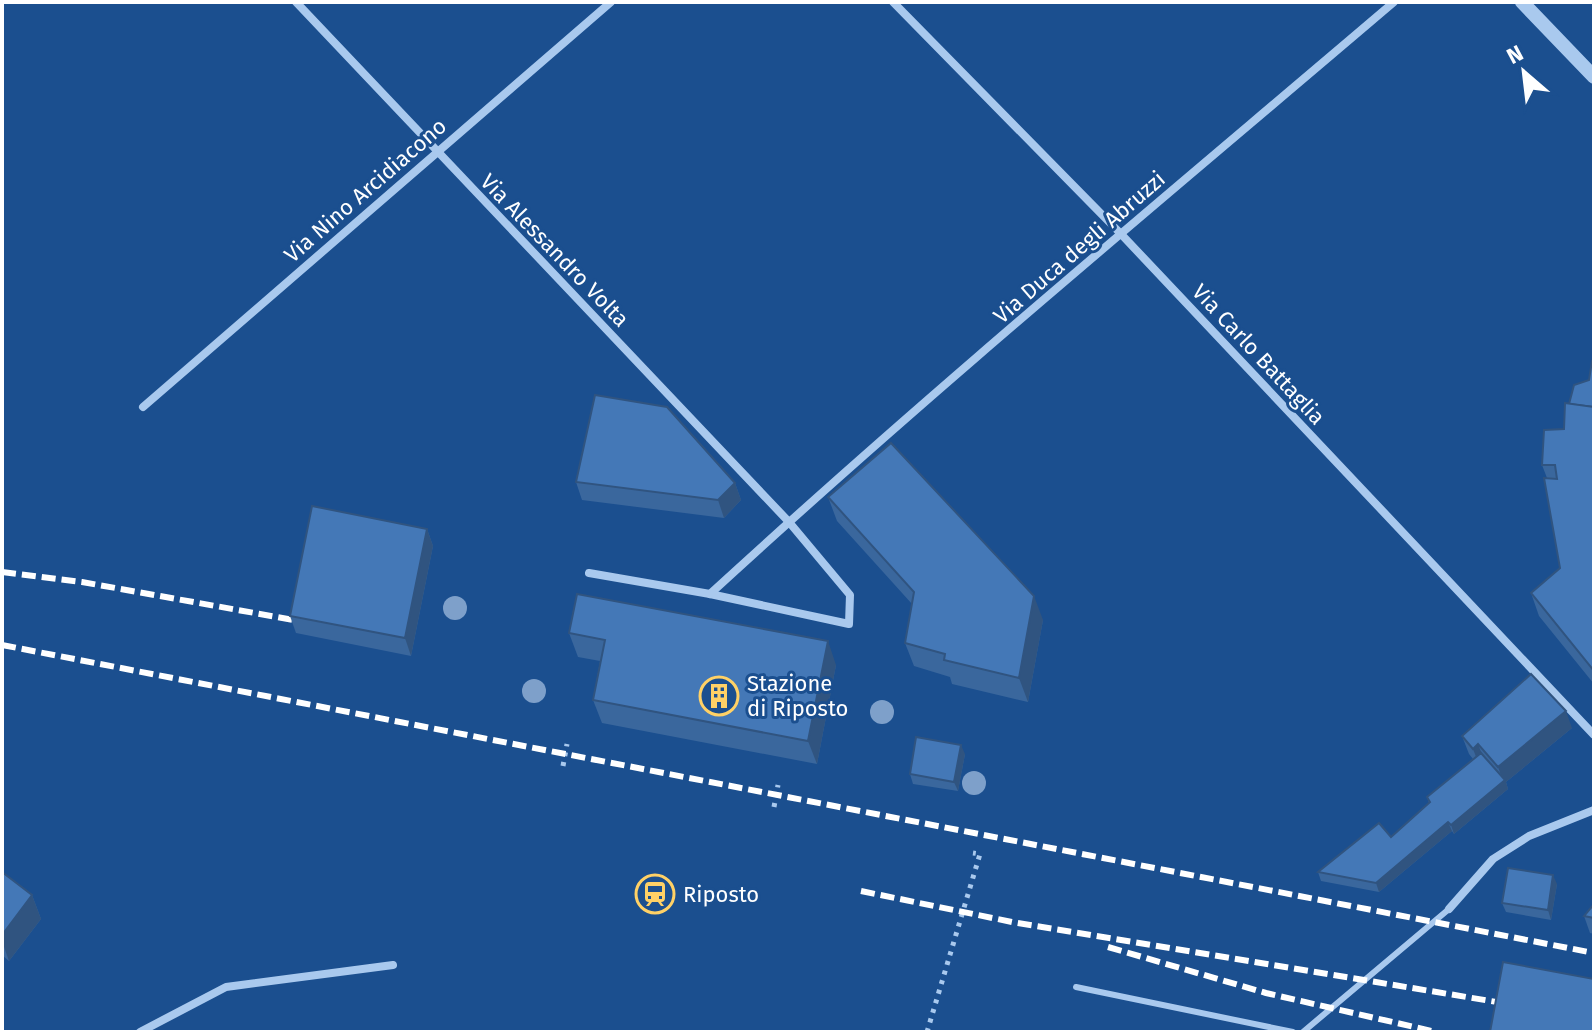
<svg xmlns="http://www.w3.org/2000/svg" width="1596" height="1034" font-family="'Fira Sans',sans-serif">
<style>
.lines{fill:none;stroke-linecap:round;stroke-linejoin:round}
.path{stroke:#a9c9ee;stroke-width:5;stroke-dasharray:4 6;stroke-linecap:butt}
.service{stroke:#a9c9ee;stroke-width:6}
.minor{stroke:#a9c9ee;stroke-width:8}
.tertiary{stroke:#a9c9ee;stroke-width:14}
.rail{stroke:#fff;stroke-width:6;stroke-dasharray:14 6;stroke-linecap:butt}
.tree{fill:#7ea0ca}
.wall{fill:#3a679d}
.shaded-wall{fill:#305480}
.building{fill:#4478b7;stroke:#305480;stroke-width:2}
.labels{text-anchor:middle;stroke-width:6;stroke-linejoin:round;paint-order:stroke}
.street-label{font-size:22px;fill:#fff;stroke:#1b4f8f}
.poi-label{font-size:22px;fill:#fff;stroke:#1b4f8f;text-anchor:start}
</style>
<rect width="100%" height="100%" fill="#1b4f8f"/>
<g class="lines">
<g class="path">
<polyline points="563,766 567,744"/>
<polyline points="774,807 778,785"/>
<polyline points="927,1032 980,854 973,853"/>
</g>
<g class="service">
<polyline points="1076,987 1293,1032"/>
<polyline points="1303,1032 1449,909"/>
</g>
<g class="minor">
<polyline points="296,2 789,522 850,595 849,624 710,594 589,573"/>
<polyline points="893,2 1121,234 1594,735"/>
<polyline points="143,407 611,2"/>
<path d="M710,594C932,390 1165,197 1394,2"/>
<polyline points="1449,909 1493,859 1529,836 1594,810"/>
<polyline points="140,1032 226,987 393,965"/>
</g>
<polyline class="tertiary" points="1522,2 1594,77"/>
<g class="rail">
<polyline points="2,572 82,582 299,621"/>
<polyline points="2,645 1594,953"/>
<polyline points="861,891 1012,922 1509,1004"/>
<polyline points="1108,947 1266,993 1436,1032"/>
</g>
</g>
<g class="tree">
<circle cx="455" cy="608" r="12"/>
<circle cx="534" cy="691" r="12"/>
<circle cx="882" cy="712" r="12"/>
<circle cx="974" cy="783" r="12"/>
</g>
<g class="wall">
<polygon points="1594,359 1594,684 1539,616 1531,593 1560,568 1547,478 1542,465 1564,429 1569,404 1589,380"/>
<polygon points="576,482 735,483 741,500 724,518 582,500"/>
<polygon points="828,497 1043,620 1028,702 952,684 950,677 914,666 905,643 912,604 837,521"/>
<polygon points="427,529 433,546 411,656 296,633 290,616"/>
<polygon points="569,633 836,665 817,764 602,723 593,700 600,661 578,657"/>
<polygon points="1572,728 1506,782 1508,789 1454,834 1452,831 1379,892 1321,881 1318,872 1391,837 1429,803 1427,797 1473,759 1469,754 1462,736"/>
<polygon points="965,754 958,791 913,784 910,774"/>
<polygon points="2,872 32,895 41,919 9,961 2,955"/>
<polygon points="1557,884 1551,920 1506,912 1502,903"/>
<polygon points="1594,904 1594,934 1590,933 1584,916"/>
</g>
<g class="shaded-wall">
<polygon points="735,483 741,500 724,518 718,500"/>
<polygon points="427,529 433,546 411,656 405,638"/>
<polygon points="1034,596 1043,620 1028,702 1019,678"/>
<polygon points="828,641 836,665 817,764 808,741"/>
<polygon points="1566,711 1572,728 1506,782 1508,789 1454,834 1451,825 1503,781 1498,767"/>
<polygon points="1478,744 1485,762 1480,767 1473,749"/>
<polygon points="961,745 965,754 958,791 954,782"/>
<polygon points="1448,822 1452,831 1379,892 1376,883"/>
<polygon points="1553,875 1557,884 1551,920 1548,910"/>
<polygon points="32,895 41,919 9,961 2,941 2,935"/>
</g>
<g class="building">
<polygon points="1594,359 1594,407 1569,404 1574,385 1589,380 1592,361"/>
<polygon points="595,395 667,407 735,483 718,500 576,482"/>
<polygon points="1565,403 1594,407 1594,671 1531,593 1560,568 1544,478 1557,479 1555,465 1542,465 1544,430 1564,429"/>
<polygon points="891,443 1034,596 1019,678 944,660 945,654 905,643 914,592 828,497"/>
<polygon points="312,506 427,529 405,638 290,616"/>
<polygon points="577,594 828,641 808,741 593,700 605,640 569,633"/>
<polygon points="1531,674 1566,711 1498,767 1478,744 1473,749 1462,736"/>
<polygon points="916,737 961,745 954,782 910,774"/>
<polygon points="1481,753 1505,780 1451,825 1448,822 1376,883 1318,872 1379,823 1391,837 1430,802 1427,797"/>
<polygon points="1508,868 1553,875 1548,910 1502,903"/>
<polygon points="2,872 32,895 2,935"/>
<polygon points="1594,904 1594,918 1584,916"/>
<polygon points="1503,962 1594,979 1594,1032 1490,1032"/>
</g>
<defs>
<symbol id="building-ring" viewBox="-11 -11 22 22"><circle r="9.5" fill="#1b4f8f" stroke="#ffd166" stroke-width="1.5"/><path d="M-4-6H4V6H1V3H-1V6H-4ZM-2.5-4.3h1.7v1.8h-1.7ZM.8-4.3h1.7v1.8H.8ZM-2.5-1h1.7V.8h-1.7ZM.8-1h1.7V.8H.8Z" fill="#ffd166"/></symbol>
<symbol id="station-ring" viewBox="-11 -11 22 22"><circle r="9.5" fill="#1b4f8f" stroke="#ffd166" stroke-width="1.5"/><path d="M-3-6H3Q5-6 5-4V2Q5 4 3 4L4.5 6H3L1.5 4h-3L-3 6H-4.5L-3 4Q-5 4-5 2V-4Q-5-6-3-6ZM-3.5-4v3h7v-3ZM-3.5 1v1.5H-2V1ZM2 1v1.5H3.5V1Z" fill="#ffd166"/></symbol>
</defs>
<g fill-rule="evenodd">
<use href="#building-ring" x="697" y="674" width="44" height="44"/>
<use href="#station-ring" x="633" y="872" width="44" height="44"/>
</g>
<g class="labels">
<g class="street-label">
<text transform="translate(365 190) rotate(-41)" y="8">Via Nino Arcidiacono</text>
<text transform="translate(1079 247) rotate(-41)" y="8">Via Duca degli Abruzzi</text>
<text transform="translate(555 250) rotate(46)" y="8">Via Alessandro Volta</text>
<text transform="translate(1259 354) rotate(47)" y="8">Via Carlo Battaglia</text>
</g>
<g class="poi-label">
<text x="747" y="691">Stazione<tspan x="747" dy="25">di Riposto</tspan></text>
<text x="683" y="902">Riposto</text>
</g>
</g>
<rect width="1596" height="1034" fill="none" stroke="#ffffff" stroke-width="8"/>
<g transform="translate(1524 72) rotate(332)" stroke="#1b4f8f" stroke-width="6" paint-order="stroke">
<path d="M0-6L14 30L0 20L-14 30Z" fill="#ffffff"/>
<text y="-12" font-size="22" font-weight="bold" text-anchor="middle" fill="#ffffff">N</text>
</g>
</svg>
